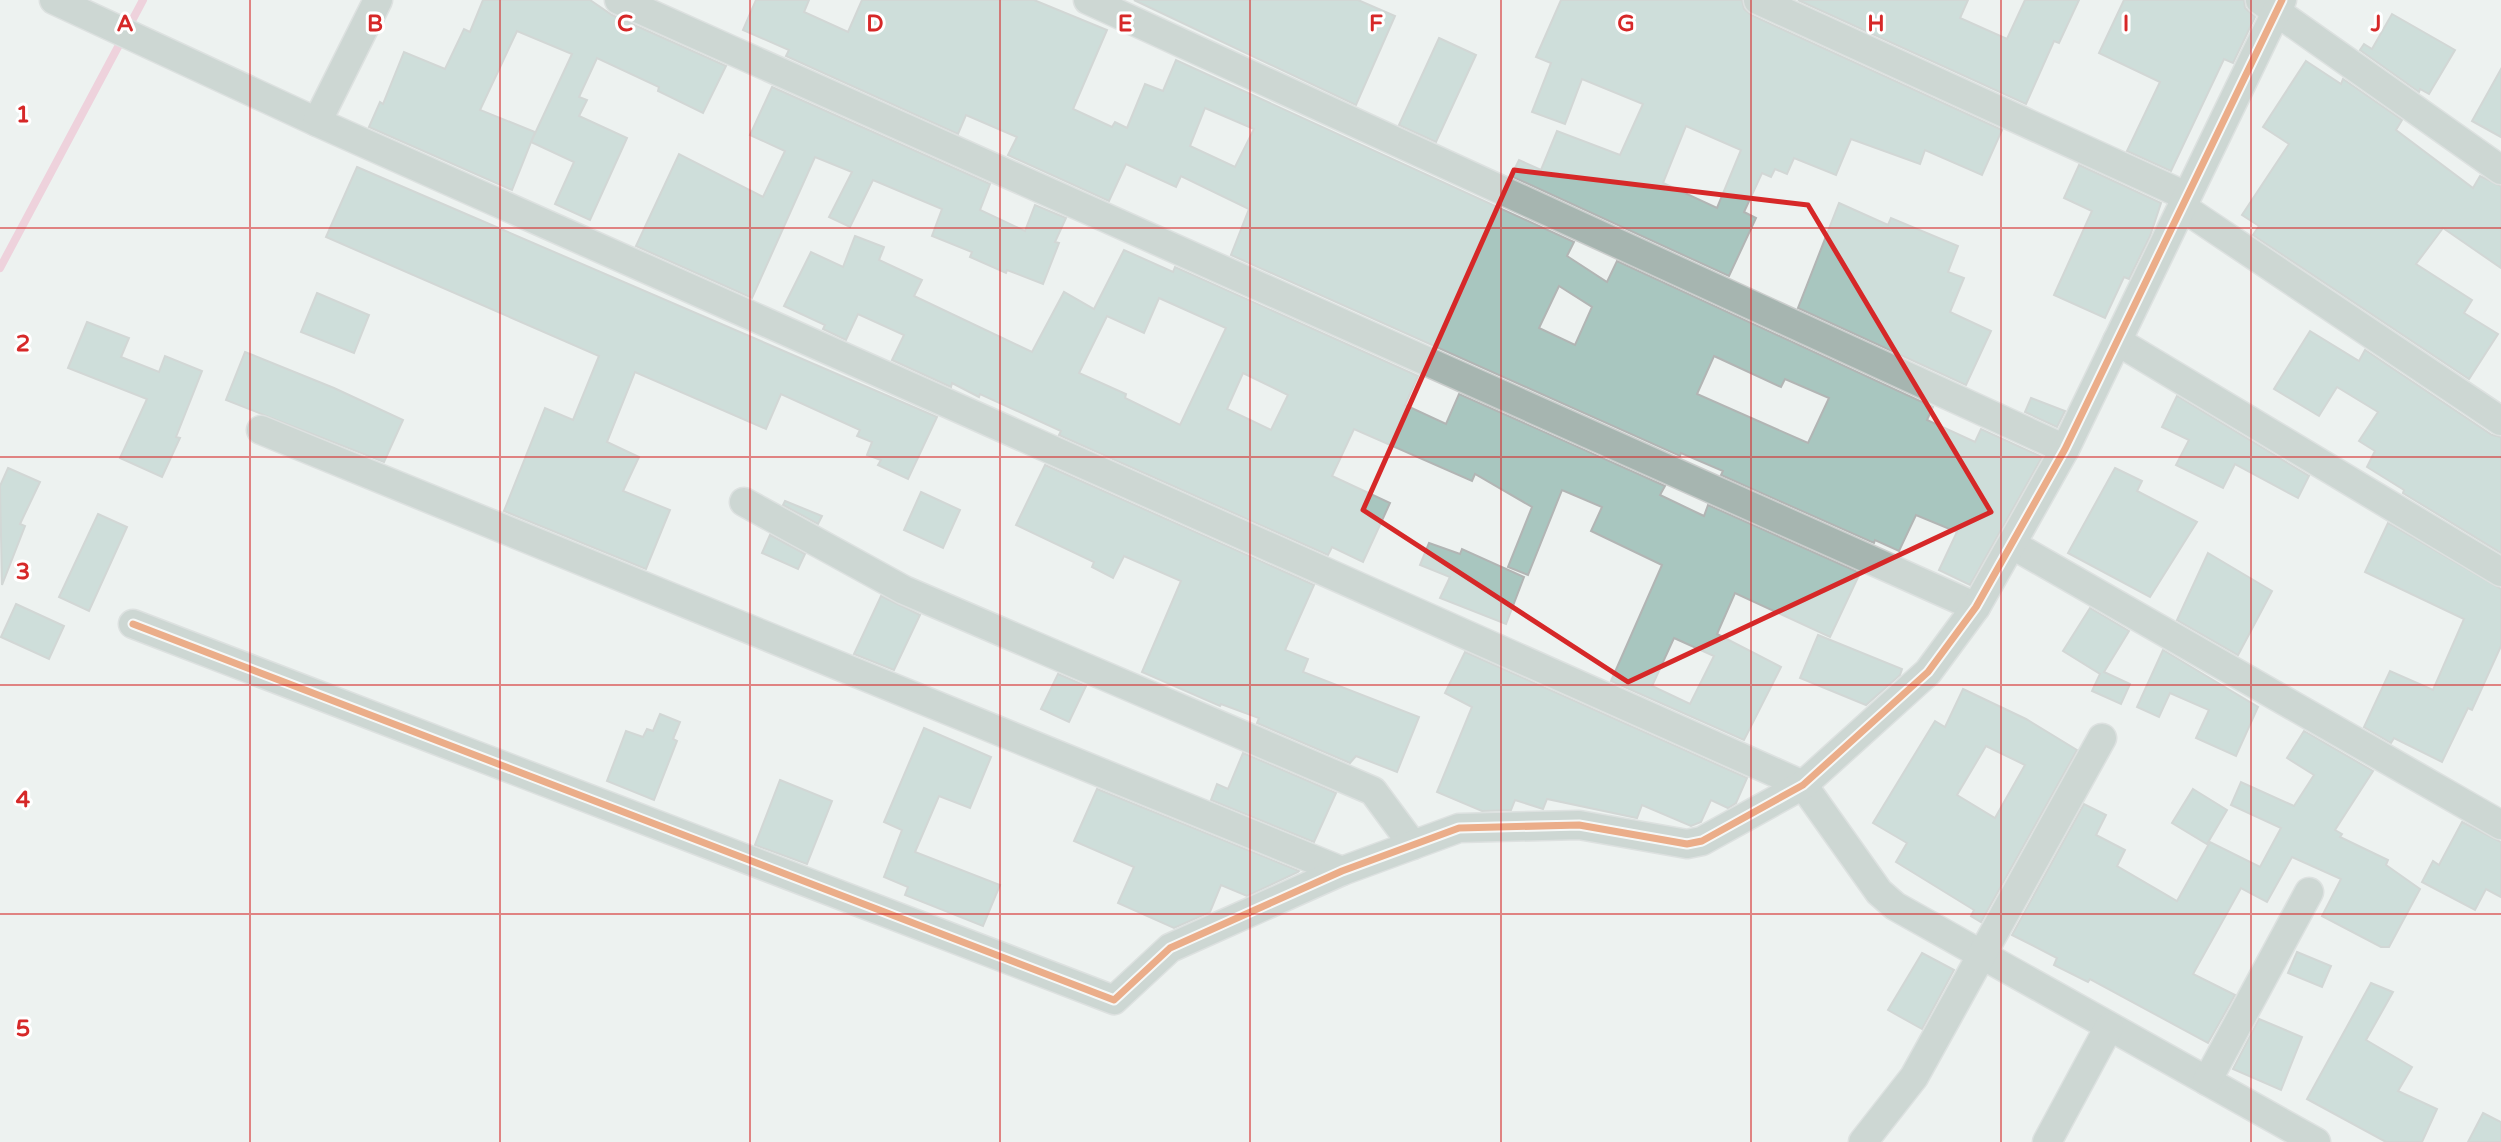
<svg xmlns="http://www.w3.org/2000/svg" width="2501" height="1142" font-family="'Varela Round',sans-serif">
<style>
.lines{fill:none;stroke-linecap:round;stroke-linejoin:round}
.stream{stroke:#efabc3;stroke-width:8}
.building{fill:#a8c6bf;stroke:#b2b5b4;stroke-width:2;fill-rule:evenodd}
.street-casing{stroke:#cacdcc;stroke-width:31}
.street{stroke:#a6b5b0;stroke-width:28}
.cycleway-casing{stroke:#fff;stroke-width:11}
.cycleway{stroke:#e8590c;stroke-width:7}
.marked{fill:none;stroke:#d62828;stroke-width:5;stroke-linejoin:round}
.grid{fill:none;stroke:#d62828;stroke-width:2;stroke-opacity:0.55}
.grid-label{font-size:23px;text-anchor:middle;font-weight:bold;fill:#d62828;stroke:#fff;stroke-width:6;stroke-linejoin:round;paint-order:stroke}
</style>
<rect width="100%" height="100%" fill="#edf2f0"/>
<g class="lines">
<polyline class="stream" points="0,268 143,0"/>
</g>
<g class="building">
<polygon points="483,0 590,0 612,15 726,66 703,113 658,91 659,87 597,58 579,97 587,100 579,116 627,138 590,220 555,204 574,162 531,142 572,54 517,31 480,110 535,132 512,190 369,127 380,102 383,104 404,52 445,69 464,29 470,32"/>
<path d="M756,0H809L804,12L848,32L862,0H1034L1107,30L1073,109L1112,127L1115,122L1127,128L1145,84L1163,91L1176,60L1574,242L1567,256L1607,282L1617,261L1933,407L1927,420L1975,442L1981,429L2042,457L1970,585L1939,570L1957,532L1916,515L1899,551L1875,540L1874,543L1721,475L1723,471L1681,453L1680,456L1231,255L1249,209L1181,176L1176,187L1126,164L1109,201L1008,155L1017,137L966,115L958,134L786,56L789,50L743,30ZM1205,108L1254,129L1235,167L1190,146ZM1559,286L1592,307L1575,345L1539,328ZM1714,356L1781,387L1785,379L1829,398L1808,443L1697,394Z"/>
<polygon points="1134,0 1358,0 1395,16 1356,105"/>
<path d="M1561,0H1742L1744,9L1751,15L2002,130L1982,175L1925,150L1920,164L1851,139L1836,175L1794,158L1787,174L1775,169L1771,177L1762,173L1744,212L1756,218L1729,276L1511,176L1519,160L1541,170L1557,131L1620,155L1643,104L1582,79L1565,124L1532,112L1551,63L1536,57ZM1686,126L1741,150L1717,208L1663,183Z"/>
<polygon points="1798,0 1968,0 1960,18 2007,39 2025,0 2079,0 2059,43 2054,41 2026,104"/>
<polygon points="2124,0 2244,0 2245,8 2255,17 2233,63 2224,59 2171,171 2127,151 2160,82 2099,53"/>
<polygon points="2392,14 2455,50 2429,94 2420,89 2419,92 2360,50 2364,44 2372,49"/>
<polygon points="1439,38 1476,55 1436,142 1399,125"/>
<polygon points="2306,61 2341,84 2343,79 2402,120 2396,130 2473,188 2480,176 2501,186 2501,268 2443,228 2416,264 2472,300 2464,313 2498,334 2469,379 2253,235 2259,226 2242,215 2289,144 2263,127"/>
<polygon points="2501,69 2501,137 2472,121"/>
<polygon points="772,87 990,184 980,210 1025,231 1035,205 1066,218 1055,242 1059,243 1043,284 1007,270 1006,273 970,257 972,252 932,236 942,209 873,180 850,227 829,217 852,172 815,157 752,298 636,246 679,154 763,197 785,151 750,135"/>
<polygon points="2079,165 2161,203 2150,236 2129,279 2124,277 2105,318 2054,295 2092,211 2064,198"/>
<polygon points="357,167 937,417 908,479 878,465 881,460 867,455 872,442 857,436 860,430 781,394 766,429 635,372 607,442 639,457 623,491 670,510 646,569 504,511 545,408 573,420 599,356 326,237"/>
<polygon points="1839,203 1888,225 1891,218 1958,246 1948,272 1964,278 1950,312 1991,331 1966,385 1798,308"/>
<path d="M855,236L884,247L879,260L922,280L914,296L1032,352L1064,292L1094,309L1124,250L1173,272L1175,267L1418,376L1405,405L1446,424L1459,394L1665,486L1660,495L1704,516L1708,505L1860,573L1830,637L1735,593L1717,634L1781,667L1744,740L1611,681L1662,565L1591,531L1602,507L1562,490L1528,575L1508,567L1532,507L1475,474L1472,481L1354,429L1332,476L1390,503L1363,562L1332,547L1328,555L1059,435L1061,431L980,394L979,397L952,383L951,387L892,360L904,335L858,314L846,340L823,329L825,325L784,306L811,252L843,267ZM1159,298L1226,328L1180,425L1125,398L1126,394L1079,373L1107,316L1144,333ZM1243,373L1288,395L1271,430L1227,409ZM1674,638L1714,656L1690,704L1652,686Z"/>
<polygon points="317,293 369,315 354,353 301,332"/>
<polygon points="87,322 129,338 121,357 159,372 165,356 202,371 176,437 180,438 162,477 120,458 147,399 68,368"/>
<polygon points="2310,331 2359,361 2365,350 2492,435 2501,437 2501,553 2403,493 2404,490 2367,467 2375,451 2359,441 2378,412 2337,387 2319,416 2274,389"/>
<polygon points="245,352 334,388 403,420 384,462 226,400"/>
<polygon points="2177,396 2309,476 2298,498 2235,464 2223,488 2176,465 2189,440 2162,427"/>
<polygon points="2031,398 2065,411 2057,427 2025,412"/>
<polygon points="1045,465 1314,585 1285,650 1308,659 1303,672 1419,717 1397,772 1356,756 1350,763 1257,723 1259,718 1221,704 1220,706 1142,672 1181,581 1124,556 1113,578 1092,567 1094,562 1016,525"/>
<polygon points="8,468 40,482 20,524 25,526 2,585 0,486"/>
<polygon points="2115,468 2142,481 2137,491 2197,522 2150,597 2068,553"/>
<polygon points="921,492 960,510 943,548 904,530"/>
<polygon points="785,501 822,516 818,524 783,505"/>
<polygon points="98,514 127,527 89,611 59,597"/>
<polygon points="2388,523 2501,589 2501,646 2472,710 2468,708 2442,762 2394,738 2391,743 2364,727 2390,671 2433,690 2464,619 2365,572"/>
<polygon points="770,535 805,554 798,569 762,553"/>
<polygon points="1429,543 1460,554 1462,549 1524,577 1506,624 1440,598 1450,577 1420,565"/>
<polygon points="2208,553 2272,591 2238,655 2177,620"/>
<polygon points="881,596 920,615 894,670 854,654"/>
<polygon points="16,604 64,626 49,659 1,637"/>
<polygon points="2090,608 2129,631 2104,672 2130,684 2121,704 2092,691 2100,674 2063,651"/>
<polygon points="1818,635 1902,669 1900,675 1866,705 1800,678"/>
<polygon points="2163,650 2258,707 2236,756 2196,738 2209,710 2170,693 2159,717 2137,707"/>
<polygon points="1465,652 1747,778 1736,803 1728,808 1711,800 1701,822 1691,826 1642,805 1637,818 1547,799 1543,809 1515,800 1511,810 1482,811 1437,792 1472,707 1445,693"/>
<polygon points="1058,674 1086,686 1069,722 1041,709"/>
<path d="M1963,689L2026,719L2077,750L1981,922L1971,916L1974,910L1896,862L1907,843L1873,823L1935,721L1945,727ZM1986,746L2025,765L1995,818L1957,795Z"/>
<polygon points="660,714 680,722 673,739 677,741 654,800 607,781 626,731 643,737 647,729 653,731"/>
<polygon points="924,728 991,757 970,808 939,796 915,852 1000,885 983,926 905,895 908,887 884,877 902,830 884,822"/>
<polygon points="2304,731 2373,771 2335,830 2342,834 2340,837 2388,860 2386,865 2420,889 2389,947 2381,947 2322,916 2341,879 2292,857 2267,902 2241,888 2193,974 2235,995 2208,1043 2090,979 2088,982 2054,965 2057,958 2012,935 2084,804 2106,815 2096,835 2125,850 2117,866 2177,901 2210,842 2260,867 2281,828 2231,805 2241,782 2294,806 2314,775 2287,758"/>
<polygon points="1243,753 1336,793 1314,842 1211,800 1217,784 1228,789"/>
<polygon points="780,780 832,801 807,864 755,845"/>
<polygon points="1097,789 1299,871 1298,872 1247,896 1221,885 1210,912 1174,928 1118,903 1134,867 1074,841"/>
<polygon points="2193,789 2227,810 2207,844 2172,823"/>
<polygon points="2462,822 2501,842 2501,897 2486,889 2475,910 2422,882 2433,861 2439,865"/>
<polygon points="2297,952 2331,966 2322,987 2288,973"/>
<polygon points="1922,953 1954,970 1922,1029 1888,1010"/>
<polygon points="2371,983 2393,992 2366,1040 2412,1067 2398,1091 2437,1109 2422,1142 2386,1142 2307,1099"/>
<polygon points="2259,1019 2302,1037 2281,1090 2233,1069"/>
<polygon points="2483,1113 2501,1122 2501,1142 2468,1142"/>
</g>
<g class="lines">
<defs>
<g id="street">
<polyline points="54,0 317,122 1803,785 1879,892 1895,906 2316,1142"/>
<polyline points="619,0 1976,607"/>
<polyline points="1088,0 2065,449"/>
<polyline points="1758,0 2186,196"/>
<polyline points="2260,0 2501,170"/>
<polyline points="317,122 378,0"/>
<polyline points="2182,207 2501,421"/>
<polyline points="2117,341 2501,572"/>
<polyline points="261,430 1342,871"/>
<polyline points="744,502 904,590 1373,791 1413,845"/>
<polyline points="2013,545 2501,825"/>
<polyline points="133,624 1114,1000 1170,948 1342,871 1459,828 1579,825 1687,844 1702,841 1803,785 1928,672 1976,607 2065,449 2282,0"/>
<polyline points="2207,1081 2309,892"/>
<polyline points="1863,1142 1914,1077 2102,738"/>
<polyline points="2047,1142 2109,1027"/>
</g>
</defs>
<use href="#street" class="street-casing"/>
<use href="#street" class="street"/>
<defs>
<polyline id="cycleway" points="133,624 1114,1000 1170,948 1342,871 1459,828 1579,825 1687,844 1702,841 1803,785 1928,672 1976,607 2065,449 2282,0"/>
</defs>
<use href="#cycleway" class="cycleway-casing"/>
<use href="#cycleway" class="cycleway"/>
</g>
<path d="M0 0H2501V1142H0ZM1514,170L1808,205L1991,512L1628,682L1363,510Z" fill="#edf2f0" fill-opacity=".55" fill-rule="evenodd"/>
<path class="marked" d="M1514,170L1808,205L1991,512L1628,682L1363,510Z"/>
<path class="grid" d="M250,0V1142M500,0V1142M750,0V1142M1000,0V1142M1250,0V1142M1501,0V1142M1751,0V1142M2001,0V1142M2251,0V1142M0,228H2501M0,457H2501M0,685H2501M0,914H2501"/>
<g class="grid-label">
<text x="125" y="31">A</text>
<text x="375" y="31">B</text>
<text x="625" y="31">C</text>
<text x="875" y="31">D</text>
<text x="1125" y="31">E</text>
<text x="1376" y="31">F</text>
<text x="1626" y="31">G</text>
<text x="1876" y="31">H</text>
<text x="2126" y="31">I</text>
<text x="2376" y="31">J</text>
<text x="23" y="122">1</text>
<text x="23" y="351">2</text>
<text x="23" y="579">3</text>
<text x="23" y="807">4</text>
<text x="23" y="1036">5</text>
</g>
</svg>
